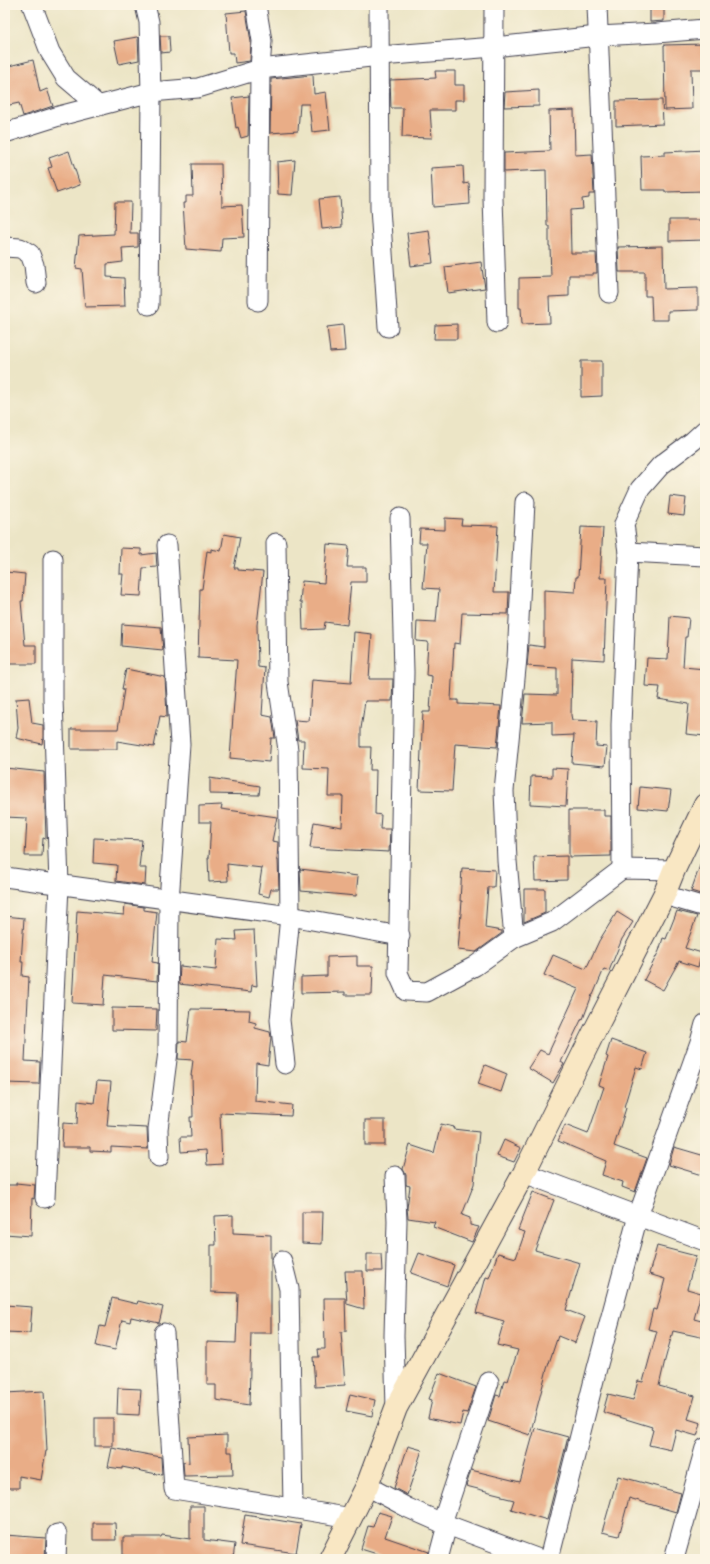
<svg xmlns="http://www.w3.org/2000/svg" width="710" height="1564" font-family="'Gentium Book Plus',serif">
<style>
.building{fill:#e9ad87}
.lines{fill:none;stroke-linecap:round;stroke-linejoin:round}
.street-casing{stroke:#403f50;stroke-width:21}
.secondary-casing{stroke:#403f50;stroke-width:24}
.street{stroke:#fff;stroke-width:19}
.secondary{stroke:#f9e7c3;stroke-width:22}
</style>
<rect width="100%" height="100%" fill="#fcf5e5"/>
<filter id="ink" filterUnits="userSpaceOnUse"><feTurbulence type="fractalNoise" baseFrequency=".025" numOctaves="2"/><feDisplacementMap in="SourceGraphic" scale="8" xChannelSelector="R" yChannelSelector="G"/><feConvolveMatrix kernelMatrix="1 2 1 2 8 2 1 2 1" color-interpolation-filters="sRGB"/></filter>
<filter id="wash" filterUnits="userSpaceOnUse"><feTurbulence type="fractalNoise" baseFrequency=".012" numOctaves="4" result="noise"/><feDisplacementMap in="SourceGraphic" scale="16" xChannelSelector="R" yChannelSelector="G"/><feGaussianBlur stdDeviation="0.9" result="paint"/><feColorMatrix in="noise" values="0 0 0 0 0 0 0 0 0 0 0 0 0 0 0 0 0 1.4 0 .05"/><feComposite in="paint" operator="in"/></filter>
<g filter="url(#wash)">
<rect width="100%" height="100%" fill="#ece5c6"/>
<g id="blocks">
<g class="building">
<polygon points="650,5 664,5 664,21 650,22"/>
<polygon points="246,11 251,42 250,61 235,63 234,53 229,53 226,13"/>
<polygon points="160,36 169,36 170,52 161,53"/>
<polygon points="137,37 138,38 139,60 119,64 114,41"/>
<polygon points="705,44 705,69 691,69 692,109 665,110 664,45"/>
<polygon points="33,60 40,92 47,89 53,106 23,116 19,103 5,106 5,67"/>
<polygon points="435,71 455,71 455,85 464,85 464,100 455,100 455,110 430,110 432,138 402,137 403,108 391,108 390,80 436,78"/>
<polygon points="313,75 314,94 326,92 330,130 312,132 309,104 300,104 298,131 270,133 271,79"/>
<polygon points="539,90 539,106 504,107 505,92"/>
<polygon points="249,96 248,136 241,138 238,127 236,128 232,98"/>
<polygon points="662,100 663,124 616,126 616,101"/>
<polygon points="574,110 575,155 592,154 594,194 589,194 589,198 582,199 583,209 570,210 571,253 596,253 597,273 593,273 593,275 569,275 569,296 549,297 550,323 522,324 521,308 519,308 519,278 551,277 550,246 549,246 549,226 547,226 546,170 504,172 504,153 550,151 549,111"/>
<polygon points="705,150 705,191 665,192 665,190 642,190 641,156 665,155 665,152"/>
<polygon points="69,151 80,185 57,193 48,168 52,167 49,158"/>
<polygon points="295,160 292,195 278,194 277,162"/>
<polygon points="192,164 221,164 222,206 242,205 244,237 222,238 221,252 186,249 183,203 186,203 186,196 193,196"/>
<polygon points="463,166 464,184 469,183 470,204 433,207 431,168"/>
<polygon points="340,197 342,227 322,229 319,199"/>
<polygon points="115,202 131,202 130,233 138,233 138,247 122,248 123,262 107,264 107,277 124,278 125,306 85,307 82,269 76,268 79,236 114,234"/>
<polygon points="669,220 705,220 705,240 669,241"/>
<polygon points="429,230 433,263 411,266 407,233"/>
<polygon points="663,246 664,289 698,288 698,310 668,311 668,320 652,320 651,296 645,296 645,272 619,272 618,247"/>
<polygon points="481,262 485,288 448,293 445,267"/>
<polygon points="457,324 457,339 434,339 435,325"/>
<polygon points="343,325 345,351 330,352 327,327"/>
<polygon points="581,361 602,361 602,396 581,397"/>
<polygon points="670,496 686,498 684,516 668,514"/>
<polygon points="445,518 462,519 461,525 498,526 494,592 509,592 508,614 462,613 460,644 454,643 451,700 458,700 458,704 501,706 497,747 455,744 452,791 419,790 423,712 430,712 432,676 426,675 428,642 416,641 417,621 436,622 439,589 423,588 427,543 419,543 420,529 445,530"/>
<polygon points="581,527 603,528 600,578 607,578 604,660 572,658 571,715 572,720 597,721 596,746 607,747 605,766 572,763 574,735 552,736 552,722 522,723 525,694 557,695 557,668 527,666 529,645 544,647 544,590 575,592 576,577 578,577"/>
<polygon points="224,534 240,537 234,568 238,568 238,570 263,572 257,625 258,667 265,668 262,715 272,717 275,738 271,738 269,762 230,758 237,660 198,658 200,589 202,589 207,551 211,552 211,549 221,551"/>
<polygon points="327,544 349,546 347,567 366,567 366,582 351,582 347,625 325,622 324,629 303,630 302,602 300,602 302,581 324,583"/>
<polygon points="121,548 141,549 141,555 156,553 157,567 143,568 141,596 121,595 123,574 120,574"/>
<polygon points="6,572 25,574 23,601 21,601 25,645 36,645 36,664 7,664 7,645 9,645 5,604"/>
<polygon points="670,616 689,618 687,637 685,637 683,667 705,669 705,736 686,734 689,704 658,699 660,687 645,686 647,658 668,659"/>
<polygon points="122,624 161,627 163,650 121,646"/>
<polygon points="354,632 372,634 369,679 393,679 392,701 365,701 361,729 361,747 371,747 370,770 376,770 375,814 381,815 380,829 390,829 389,852 310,848 314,822 342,827 343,796 328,796 329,769 303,768 304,740 298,740 295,720 309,721 312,680 351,683"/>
<polygon points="126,669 165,677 167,716 167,717 160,716 154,747 117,741 117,749 71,749 71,729 118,729 124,689 122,689"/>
<polygon points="29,698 32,723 43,725 43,737 42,744 16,738 18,728 16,699"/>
<polygon points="5,768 44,772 46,839 43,838 42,856 25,856 27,818 5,817"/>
<polygon points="552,768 568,769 566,806 530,804 531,776 552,777"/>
<polygon points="210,778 260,786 259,795 210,794"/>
<polygon points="640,787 671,790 668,811 638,808"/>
<polygon points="222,805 221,809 277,817 272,841 278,842 277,860 278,860 279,889 271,889 269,897 258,894 262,868 227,864 228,881 209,882 208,858 209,858 211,822 199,822 199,806"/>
<polygon points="569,810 604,810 604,816 611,816 611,856 569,857"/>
<polygon points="94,838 142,840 139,868 146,868 145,885 116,881 117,865 93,863"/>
<polygon points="567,856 567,880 535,881 534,857"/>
<polygon points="703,857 705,857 704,895 691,891"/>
<polygon points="462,868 495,870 494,887 488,887 485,928 502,931 502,933 476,952 458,950 462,901 460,901"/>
<polygon points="300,869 358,876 356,896 301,891"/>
<polygon points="524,889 545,889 545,913 524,922"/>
<polygon points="125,904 144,907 144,910 157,912 152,962 158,963 157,981 105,975 103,1005 72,1003 77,911 124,915"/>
<polygon points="677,911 697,916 685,948 702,953 698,967 679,961 663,990 644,980 659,951 663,938 666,939"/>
<polygon points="617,912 633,922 622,939 609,971 604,969 593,995 592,995 583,1019 582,1018 561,1062 564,1064 553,1083 528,1068 540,1050 548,1054 578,989 544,975 553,955 586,969 599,941"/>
<polygon points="5,916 24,918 21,962 23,962 22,976 29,977 25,1061 40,1062 39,1084 5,1083"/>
<polygon points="254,930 257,986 252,985 251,992 179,984 180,966 216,970 218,939 237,940 236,931"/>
<polygon points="357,956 357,966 373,966 372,995 345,995 345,992 301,993 301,977 327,976 327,957"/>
<polygon points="112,1008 157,1009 156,1031 112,1030"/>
<polygon points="191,1009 250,1010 249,1021 256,1023 255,1028 270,1032 271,1037 268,1065 256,1063 255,1101 292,1105 291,1116 220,1113 222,1164 207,1165 206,1150 181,1152 180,1137 191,1137 190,1117 193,1117 192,1076 191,1076 193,1060 178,1059 179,1041 187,1042"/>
<polygon points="611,1040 647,1053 642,1069 636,1067 624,1107 626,1108 614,1146 647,1158 635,1192 622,1187 623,1182 602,1175 606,1161 558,1141 565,1125 588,1134 604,1087 599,1085 608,1057 606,1056"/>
<polygon points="485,1065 507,1074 501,1092 478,1084"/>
<polygon points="97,1081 111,1082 107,1126 147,1128 148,1149 111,1147 111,1152 90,1151 90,1147 62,1147 63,1123 77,1124 78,1101 94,1103"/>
<rect x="365" y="1120" width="20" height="25"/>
<polygon points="441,1124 454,1127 453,1129 479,1132 474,1184 462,1215 470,1218 470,1225 479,1227 472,1242 433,1227 435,1222 408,1218 407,1208 410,1186 406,1185 406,1175 403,1169 410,1145 434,1153"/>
<polygon points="504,1140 521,1148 514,1162 497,1156"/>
<polygon points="674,1147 705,1156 705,1176 669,1165"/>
<polygon points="16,1183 35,1185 34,1199 32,1198 31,1236 5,1234 5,1185 16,1185"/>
<polygon points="533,1192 554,1200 535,1250 580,1263 566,1310 585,1317 575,1343 558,1336 547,1369 530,1435 488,1421 496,1395 500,1396 504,1380 508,1381 518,1350 497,1345 504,1321 476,1313 486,1277 489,1278 498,1253 516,1258 525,1232 518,1230"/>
<polygon points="302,1212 323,1212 322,1244 302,1243"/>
<polygon points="233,1215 233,1233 271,1235 271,1333 251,1333 249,1405 216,1400 216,1385 207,1385 207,1342 236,1343 238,1293 211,1292 211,1245 216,1245 215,1216"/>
<polygon points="657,1246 696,1256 687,1289 701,1293 694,1319 705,1322 705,1338 673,1331 665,1360 659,1386 695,1396 688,1419 701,1423 697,1436 676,1430 671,1450 649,1445 653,1430 651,1429 652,1427 603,1412 608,1394 633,1400 638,1381 643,1382 657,1331 648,1329 653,1309 657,1310 665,1279 649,1274"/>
<polygon points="419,1253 454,1265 447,1286 411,1273"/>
<polygon points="367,1254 381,1254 382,1271 367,1271"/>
<polygon points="345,1271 363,1271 364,1309 347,1304"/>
<polygon points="112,1298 137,1304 138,1301 163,1307 159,1323 131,1317 130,1322 122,1320 115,1350 96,1346 100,1326 105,1327"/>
<polygon points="324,1298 345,1298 346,1331 341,1332 345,1385 315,1387 313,1357 319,1357 318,1349 325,1349"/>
<polygon points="5,1305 32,1307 30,1333 5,1332"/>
<polygon points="439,1373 476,1387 467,1413 463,1412 460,1425 428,1418 432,1400 429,1399"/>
<polygon points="118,1388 141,1389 139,1415 117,1414"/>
<polygon points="44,1391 47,1451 46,1451 41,1480 19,1476 19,1488 5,1488 5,1393"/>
<polygon points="350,1394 375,1400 372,1416 346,1411"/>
<rect x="95" y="1418" width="18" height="28"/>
<polygon points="535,1428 568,1437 547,1520 511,1509 514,1500 502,1497 502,1495 466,1486 471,1470 520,1482"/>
<polygon points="227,1435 227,1452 232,1452 233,1475 184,1476 183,1462 189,1463 188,1437"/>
<polygon points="408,1446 422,1450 407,1495 394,1488"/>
<polygon points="112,1448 161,1457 162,1475 122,1467 122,1469 108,1467"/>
<polygon points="618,1476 681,1493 676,1512 629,1498 619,1536 602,1532"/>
<polygon points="190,1506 204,1506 204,1540 235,1544 233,1559 123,1559 123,1537 161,1537 162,1535 190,1539"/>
<polygon points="378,1512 392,1516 385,1537 429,1552 427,1559 393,1559 361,1549 368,1526 373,1527"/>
<polygon points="245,1515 301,1524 296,1553 240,1545"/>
<polygon points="93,1523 115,1523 116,1540 93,1540"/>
<polygon points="5,1535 46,1538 45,1559 5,1559"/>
</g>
</g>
</g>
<g filter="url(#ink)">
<use href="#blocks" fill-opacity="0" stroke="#403f50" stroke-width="1"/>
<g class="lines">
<defs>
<g id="street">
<polyline points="32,5 50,52 66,78 99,106"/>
<polyline points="145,5 149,22 151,92 149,305"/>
<polyline points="256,5 262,41 260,69 258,301"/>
<polyline points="379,5 380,208 388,327"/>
<polyline points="494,5 493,198 497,323"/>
<polyline points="597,5 609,293"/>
<polyline points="5,133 59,116 151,92 198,88 260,69 380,56 494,47 598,36 657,33 705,29"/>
<polyline points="5,247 20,248 30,254 34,265 36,283"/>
<polyline points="400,518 404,672 398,973 406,991 427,992 475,966 514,938 552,922 622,869 674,870"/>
<polyline points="276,543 278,682 288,750 290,916 280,1020 285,1064"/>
<polyline points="628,552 705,556"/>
<polyline points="622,869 621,725 628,552 624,524 640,489 661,465 693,441 705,430"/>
<polyline points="5,877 290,916 400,936"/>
<polyline points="664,895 705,907"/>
<polyline points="514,938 507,861 504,791 517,658 525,502"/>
<polyline points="159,1157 158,1129 168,1052 169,901 180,744 167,545"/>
<polyline points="524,1173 705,1241"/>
<polyline points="395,1176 397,1221 394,1336 396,1408"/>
<polyline points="45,1198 59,885 53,698 53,559"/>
<polyline points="282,1261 289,1289 293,1507"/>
<polyline points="164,1333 174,1489 352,1518"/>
<polyline points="367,1486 408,1508 442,1523 539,1559"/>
<polyline points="442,1523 489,1382"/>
<polyline points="56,1559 57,1534"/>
<polyline points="438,1559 447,1525"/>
<polyline points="549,1559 597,1368 638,1216 700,1042 705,1024"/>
<polyline points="674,1559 705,1448"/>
</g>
<polyline id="secondary" points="330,1559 367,1486 396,1408 524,1173 596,1028 664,895 674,870 705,805"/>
</defs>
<use href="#street" class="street-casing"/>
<use href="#secondary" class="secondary-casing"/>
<use href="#street" class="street"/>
<use href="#secondary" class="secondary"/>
</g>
</g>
<rect width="710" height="1564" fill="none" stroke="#fcf5e5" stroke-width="20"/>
</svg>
